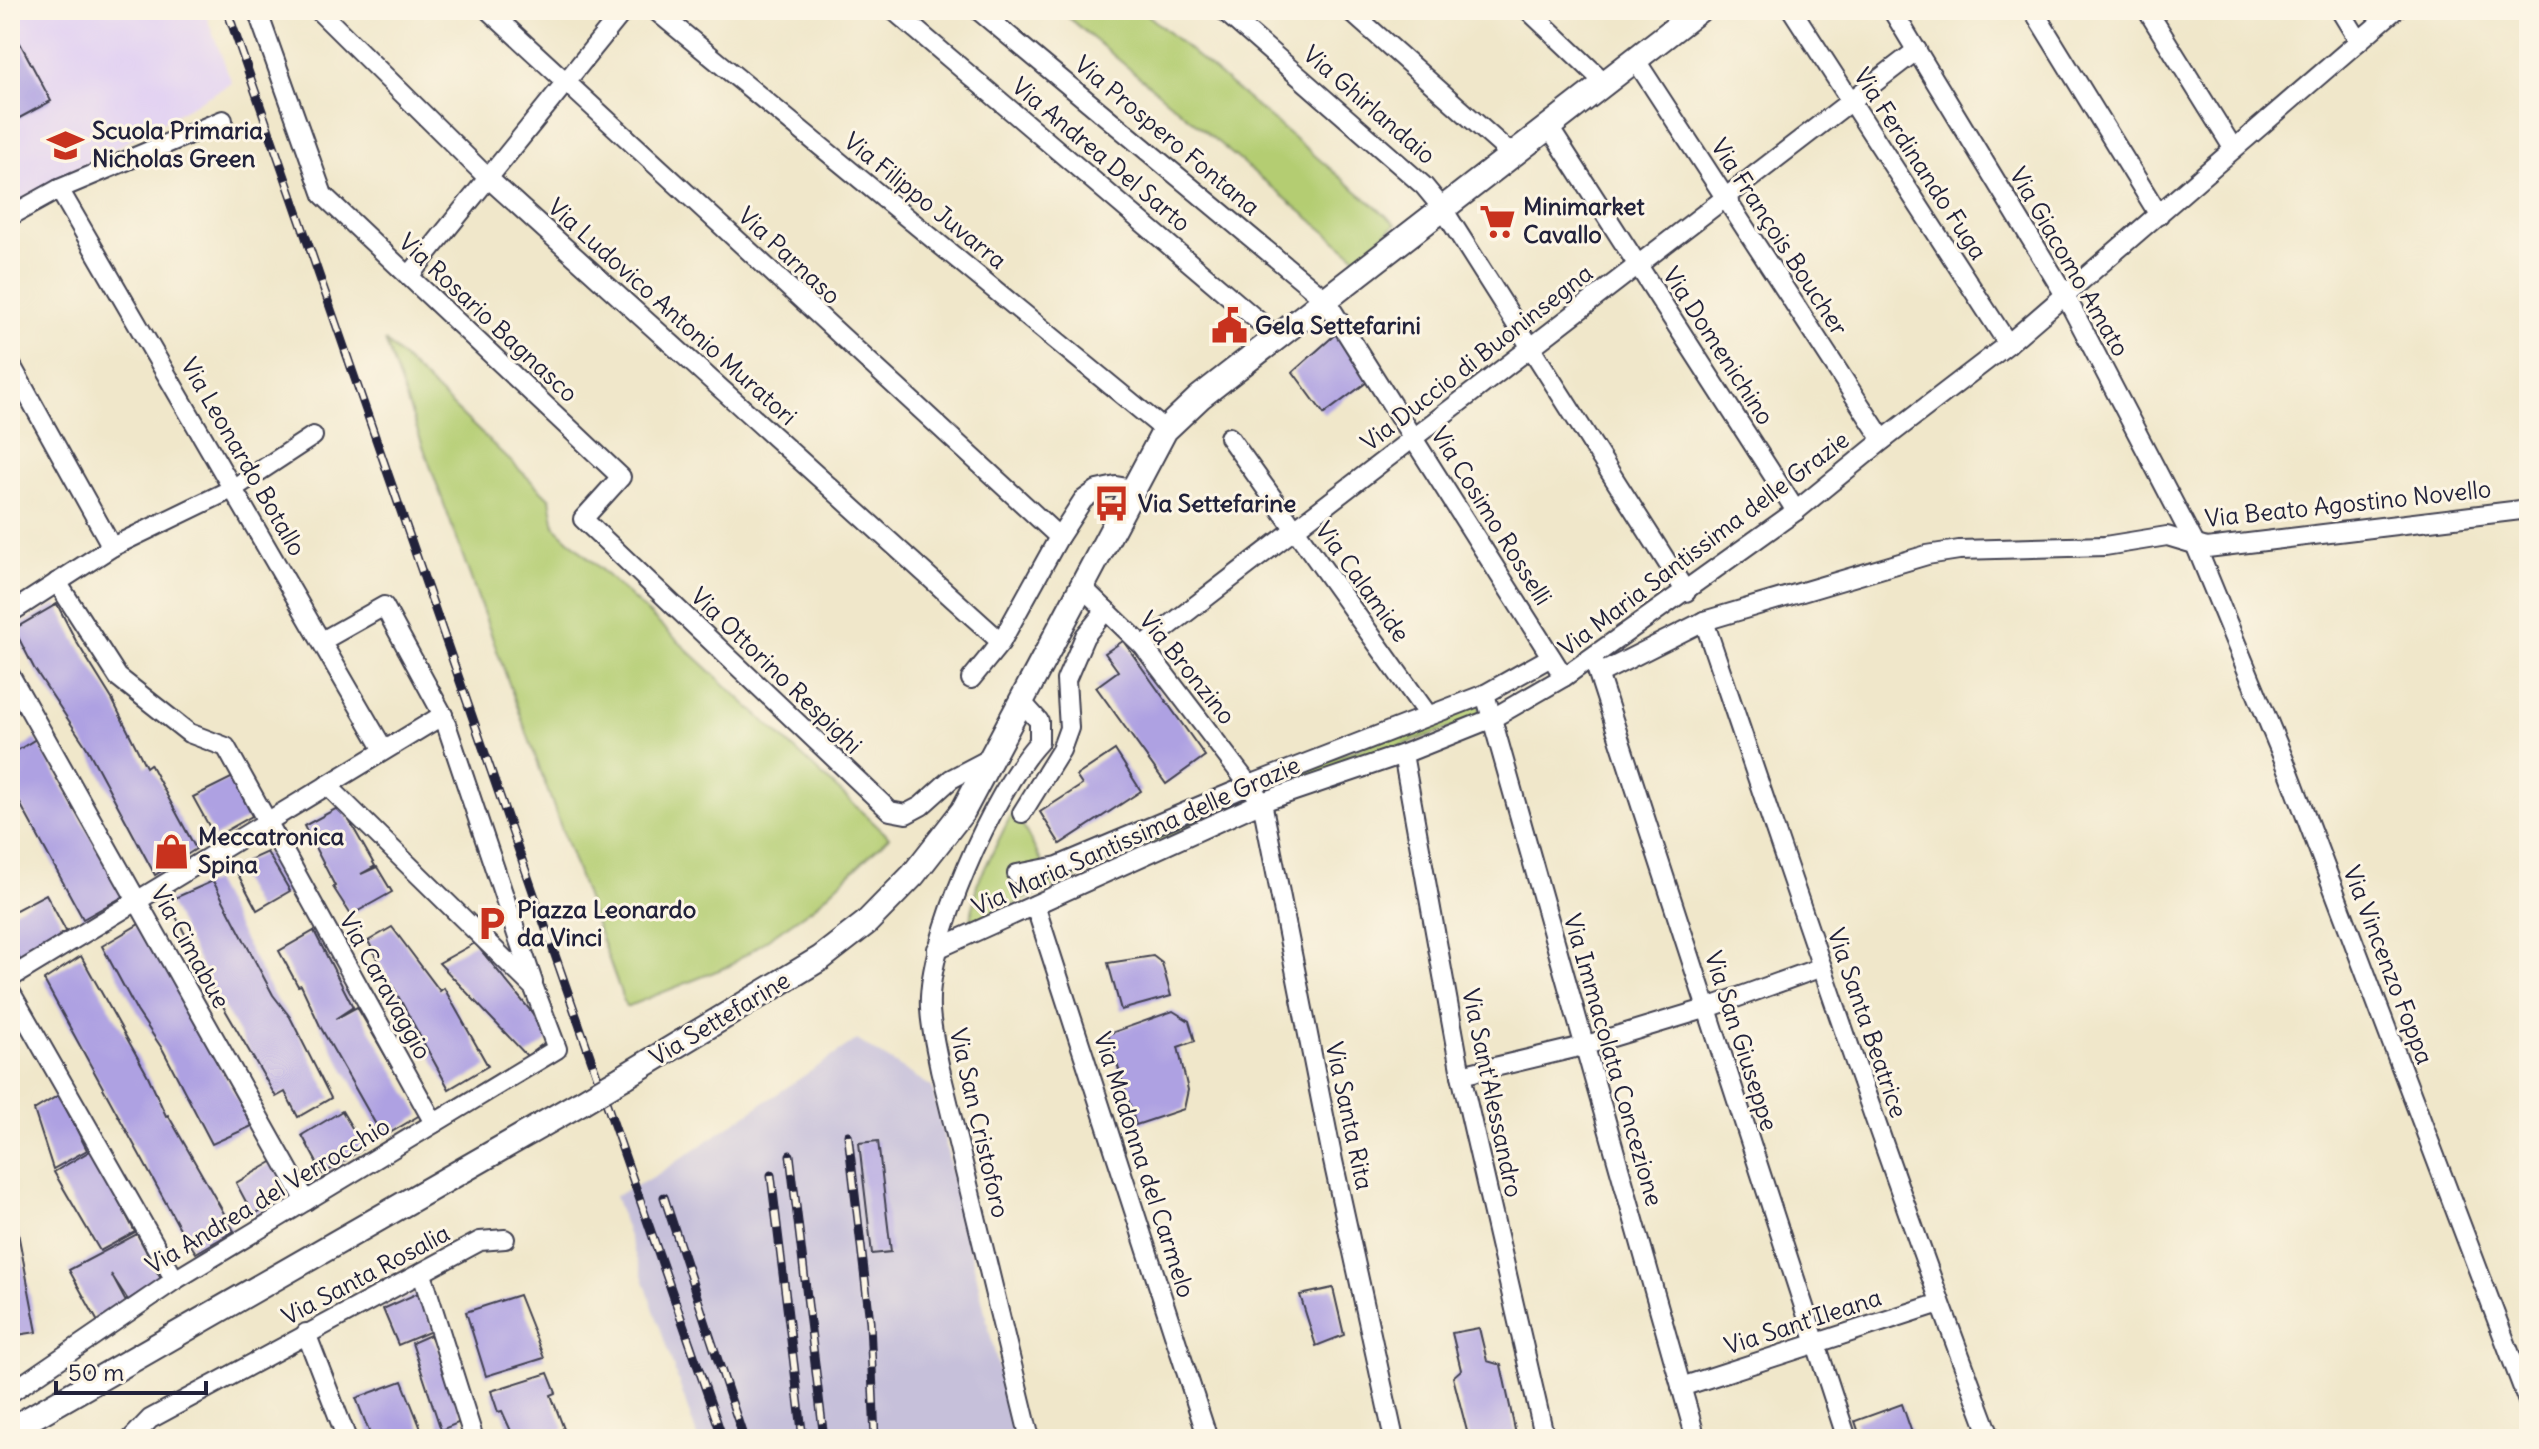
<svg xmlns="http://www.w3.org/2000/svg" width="2539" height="1449" font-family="Delius,sans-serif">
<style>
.built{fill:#e3d3f2}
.industrial{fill:#c6c0da}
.green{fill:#b4cd72;stroke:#6b7856;stroke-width:2}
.building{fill:#aea1e2}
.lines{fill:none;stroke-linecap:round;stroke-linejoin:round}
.minor-casing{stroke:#414050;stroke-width:22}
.tertiary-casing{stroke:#414050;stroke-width:28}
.minor{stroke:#fff;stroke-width:18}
.tertiary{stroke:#fff;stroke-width:24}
.rail-casing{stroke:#22223b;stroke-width:9}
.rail{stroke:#fcf5e5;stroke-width:6;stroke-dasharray:18;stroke-linecap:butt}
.tertiary-bridge-casing{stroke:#414050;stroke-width:28;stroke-linecap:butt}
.tertiary-bridge{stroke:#fff;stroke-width:24}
.labels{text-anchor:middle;stroke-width:6;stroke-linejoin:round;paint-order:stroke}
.street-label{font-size:24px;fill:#22223b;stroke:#fcf5e5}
.poi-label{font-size:24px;font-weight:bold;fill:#22223b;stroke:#fcf5e5;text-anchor:start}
</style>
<rect width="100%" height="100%" fill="#fcf5e5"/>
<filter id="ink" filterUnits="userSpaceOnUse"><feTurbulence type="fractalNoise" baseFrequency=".0125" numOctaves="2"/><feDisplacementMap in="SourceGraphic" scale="16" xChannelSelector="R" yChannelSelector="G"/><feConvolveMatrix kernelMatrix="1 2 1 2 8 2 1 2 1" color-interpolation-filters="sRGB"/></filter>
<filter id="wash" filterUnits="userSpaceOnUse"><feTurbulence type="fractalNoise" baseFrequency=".006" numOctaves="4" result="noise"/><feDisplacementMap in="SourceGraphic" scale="32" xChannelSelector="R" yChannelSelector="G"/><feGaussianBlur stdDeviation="1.8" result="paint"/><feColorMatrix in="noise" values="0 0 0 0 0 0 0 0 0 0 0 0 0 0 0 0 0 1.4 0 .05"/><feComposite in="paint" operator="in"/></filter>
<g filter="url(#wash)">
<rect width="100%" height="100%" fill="#f0e7ca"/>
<polygon class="built" points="45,10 204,10 232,83 10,207 10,15"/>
<polygon class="industrial" points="857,1040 932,1087 1015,1439 698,1439 615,1196 652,1178"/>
<g class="green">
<polygon points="1064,10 1142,10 1396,224 1357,258 1065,15"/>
<polygon points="385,341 550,499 555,527 889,837 814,907 729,966 626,1007"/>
<polygon points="1478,703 1483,716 1278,790 1275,780"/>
<polygon points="1242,794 1247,803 970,924 977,884 1014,809 1049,876"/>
</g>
<g id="blocks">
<g class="building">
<polygon points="20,43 51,101 10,123 10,48"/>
<polygon points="1338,332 1371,379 1324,414 1293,372"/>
<polygon points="57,604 76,641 112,699 146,767 150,764 196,849 155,875 87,748 34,668 14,629"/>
<polygon points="1123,641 1205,756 1166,784 1096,687 1118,671 1105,653"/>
<polygon points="36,739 124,896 83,919 10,785 10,755"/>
<polygon points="1115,750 1141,791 1060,844 1040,812 1082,785 1076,776"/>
<polygon points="233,777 252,816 215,837 193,797"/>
<polygon points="341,806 375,866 361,874 377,867 392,892 351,915 333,887 335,886 304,826"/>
<polygon points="267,852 290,891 257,910 234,867"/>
<polygon points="213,881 273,995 290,1017 331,1098 298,1117 285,1092 276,1097 213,989 168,901"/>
<polygon points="46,894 66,931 21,963 10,937 10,913"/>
<polygon points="141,923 252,1126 212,1144 163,1050 137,1011 102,946"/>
<polygon points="392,927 440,991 444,988 488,1066 449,1089 368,941"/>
<polygon points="314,931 353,1007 335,1019 357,1007 420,1115 383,1137 321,1028 301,985 298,986 279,951"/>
<polygon points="475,943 552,1037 527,1056 439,963"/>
<polygon points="81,956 148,1076 166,1116 168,1115 234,1231 196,1253 178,1225 44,980"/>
<polygon points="1153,956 1162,963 1171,996 1121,1010 1108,963"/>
<polygon points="1173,1011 1189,1021 1195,1041 1178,1047 1188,1090 1184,1109 1136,1125 1108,1034"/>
<polygon points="59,1095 87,1150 53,1169 34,1110"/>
<polygon points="342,1111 364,1148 323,1174 302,1135"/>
<polygon points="878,1141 891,1252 872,1254 859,1143"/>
<polygon points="92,1150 135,1232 100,1251 54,1172"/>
<polygon points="274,1161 293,1193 253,1215 236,1183"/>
<polygon points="10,1191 37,1332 10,1336"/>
<polygon points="137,1234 161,1279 128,1300 111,1274 126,1302 98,1322 69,1270"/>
<polygon points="1333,1288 1344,1335 1316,1346 1300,1295"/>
<polygon points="418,1293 434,1330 398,1345 383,1309"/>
<polygon points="519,1295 544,1358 486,1376 466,1312"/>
<polygon points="1479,1328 1487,1361 1501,1365 1517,1439 1469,1439 1453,1377 1461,1370 1452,1333"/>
<polygon points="430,1335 440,1353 463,1421 441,1430 412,1343"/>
<polygon points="548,1373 556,1393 551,1395 564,1429 538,1439 508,1439 506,1433 511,1431 502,1411 498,1412 491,1391"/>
<polygon points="402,1381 425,1439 372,1439 356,1398"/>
<polygon points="1902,1404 1914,1439 1861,1439 1855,1421"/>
</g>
</g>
</g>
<g filter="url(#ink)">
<use href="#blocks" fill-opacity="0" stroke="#414050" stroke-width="2"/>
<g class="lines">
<defs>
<g id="minor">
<polyline points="257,10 323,195 621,477 583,519 890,811 906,814 921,806 951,779 993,757"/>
<polyline points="318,10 488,178 1001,642"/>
<polyline points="488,10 1059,537"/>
<polyline points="655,10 1165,430"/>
<polyline points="893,10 1277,337"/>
<polyline points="978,10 1325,299 1564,677"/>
<polyline points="1223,10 1424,186 1443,209 1686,592"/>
<polyline points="1349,10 1512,155"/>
<polyline points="1528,10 1605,83"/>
<polyline points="1792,10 2008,344"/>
<polyline points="1892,10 2065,295 2195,544 2289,772 2529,1404"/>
<polyline points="2033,10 2159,215"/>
<polyline points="2147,10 2233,148"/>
<polyline points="2340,10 2359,41"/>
<polyline points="1635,59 1883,440"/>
<polyline points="1549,127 1796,511"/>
<polyline points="59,189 384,750"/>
<polyline points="10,216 59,189 223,120"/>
<polyline points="409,276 624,10"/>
<polyline points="10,363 112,547"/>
<polyline points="1229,437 1428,715"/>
<polyline points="57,582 118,677 189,733 226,747 434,1123"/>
<polyline points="1081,586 1143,646 1262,802 1333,1161 1394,1439"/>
<polyline points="10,613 112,547 234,488 313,436"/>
<path d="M1704,621C1797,895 1889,1168 1991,1439"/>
<polyline points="322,641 384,606 443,715 533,982"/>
<polyline points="1143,646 1917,50"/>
<polyline points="1595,664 1847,1439"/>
<polyline points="1599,674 1704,621 1927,555 1959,550 2105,546 2167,536 2207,548 2529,509"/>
<polyline points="10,675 306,1201"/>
<polyline points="971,679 1001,642 1059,537 1083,500 1097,490 1116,486 1133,489"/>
<polyline points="1485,694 1696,1439"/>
<path d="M1021,701L1039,721V742C994,790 926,942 930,1009C931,1029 936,1049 940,1069L1030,1439"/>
<polyline points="1403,754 1461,1075 1545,1439"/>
<polyline points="1022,813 1061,750 1069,728 1066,680 1085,636 1106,610"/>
<polyline points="1017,874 1058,866 1250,785 1485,694 1551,657"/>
<polyline points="1035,905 1208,1439"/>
<polyline points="937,949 1262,802 1403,754 1493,718 1564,677 1796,511 1883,440 2008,344 2395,10"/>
<polyline points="10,978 443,715"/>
<polyline points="10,991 175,1280"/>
<polyline points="1461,1075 1583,1046 1705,1009 1822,967"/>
<polyline points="422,1274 474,1439"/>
<polyline points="306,1333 347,1439"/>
<polyline points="1681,1387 1940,1303"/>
<polyline points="10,1393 175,1280 557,1049 534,988 327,785"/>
<polyline points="131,1439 150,1419 480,1241 505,1239"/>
</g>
<g id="tertiary">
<polyline points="624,1077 821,958 866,923 913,875 963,811 1165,430 1200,397 1699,10"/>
<polyline points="10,1427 24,1422 580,1103"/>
</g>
</defs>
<use href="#minor" class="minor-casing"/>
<use href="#tertiary" class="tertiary-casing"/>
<use href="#minor" class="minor"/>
<use href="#tertiary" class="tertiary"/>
<defs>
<g id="rail">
<polyline points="227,10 723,1439"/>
<polyline points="848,1135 870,1322 875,1439"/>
<polyline points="790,1155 824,1439"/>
<polyline points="771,1175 803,1439"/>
<polyline points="664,1197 744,1439"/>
</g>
</defs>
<use href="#rail" class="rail-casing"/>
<use href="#rail" class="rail"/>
<defs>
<polyline id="tertiary-bridge" points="580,1103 624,1077"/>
</defs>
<use href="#tertiary-bridge" class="tertiary-bridge-casing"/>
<use href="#tertiary-bridge" class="tertiary-bridge"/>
</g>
</g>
<defs>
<symbol id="school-bare" viewBox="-9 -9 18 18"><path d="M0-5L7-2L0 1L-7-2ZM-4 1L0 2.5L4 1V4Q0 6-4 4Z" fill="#c8321e" stroke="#fcf5e5" stroke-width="2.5" paint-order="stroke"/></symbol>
<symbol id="supermarket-bare" viewBox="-9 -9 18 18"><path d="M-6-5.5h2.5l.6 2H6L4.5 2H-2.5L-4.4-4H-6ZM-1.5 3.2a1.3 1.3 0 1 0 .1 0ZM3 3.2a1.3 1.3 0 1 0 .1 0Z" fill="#c8321e" stroke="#fcf5e5" stroke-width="2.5" paint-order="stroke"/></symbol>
<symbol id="civic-bare" viewBox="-9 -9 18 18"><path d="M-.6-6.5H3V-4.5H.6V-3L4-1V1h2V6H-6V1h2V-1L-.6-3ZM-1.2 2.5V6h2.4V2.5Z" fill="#c8321e" stroke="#fcf5e5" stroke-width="2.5" paint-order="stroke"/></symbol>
<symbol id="bus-bare" viewBox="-9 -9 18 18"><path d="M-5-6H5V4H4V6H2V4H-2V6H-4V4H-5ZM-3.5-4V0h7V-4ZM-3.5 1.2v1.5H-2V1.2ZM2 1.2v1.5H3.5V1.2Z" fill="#c8321e" stroke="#fcf5e5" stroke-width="2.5" paint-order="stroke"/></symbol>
<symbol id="shop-bare" viewBox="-9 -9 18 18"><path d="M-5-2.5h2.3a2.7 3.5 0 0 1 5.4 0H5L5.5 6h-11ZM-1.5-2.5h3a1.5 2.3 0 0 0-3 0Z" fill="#c8321e" stroke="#fcf5e5" stroke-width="2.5" paint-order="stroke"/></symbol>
<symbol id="parking-bare" viewBox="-9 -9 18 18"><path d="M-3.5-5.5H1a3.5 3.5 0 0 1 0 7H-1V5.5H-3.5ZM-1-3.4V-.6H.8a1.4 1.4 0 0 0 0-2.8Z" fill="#c8321e" stroke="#fcf5e5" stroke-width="2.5" paint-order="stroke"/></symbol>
</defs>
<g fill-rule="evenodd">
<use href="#school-bare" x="40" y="120" width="51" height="51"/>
<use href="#supermarket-bare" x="1472" y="196" width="51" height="51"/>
<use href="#civic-bare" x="1204" y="300" width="51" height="51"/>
<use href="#bus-bare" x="1086" y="478" width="51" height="51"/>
<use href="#shop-bare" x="146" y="826" width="51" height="51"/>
<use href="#parking-bare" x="466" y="898" width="51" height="51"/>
</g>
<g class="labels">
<g class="street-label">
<text transform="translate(1369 105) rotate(41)" y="8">Via Ghirlandaio</text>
<text transform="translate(1167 136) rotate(40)" y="8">Via Prospero Fontana</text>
<text transform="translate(1101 155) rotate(40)" y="8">Via Andrea Del Sarto</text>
<text transform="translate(1920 164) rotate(57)" y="8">Via Ferdinando Fuga</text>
<text transform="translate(925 201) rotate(39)" y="8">Via Filippo Juvarra</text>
<text transform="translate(1779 237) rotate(57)" y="8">Via François Boucher</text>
<text transform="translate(789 256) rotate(43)" y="8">Via Parnaso</text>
<text transform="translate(2069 262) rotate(60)" y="8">Via Giacomo Amato</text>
<text transform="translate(672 312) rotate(42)" y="8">Via Ludovico Antonio Muratori</text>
<text transform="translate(488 318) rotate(43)" y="8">Via Rosario Bagnasco</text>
<text transform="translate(1718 346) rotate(57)" y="8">Via Domenichino</text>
<text transform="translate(1477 358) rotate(-38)" y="8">Via Duccio di Buoninsegna</text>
<text transform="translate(243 457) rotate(60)" y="8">Via Leonardo Botallo</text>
<text transform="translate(2348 504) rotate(-6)" y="8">Via Beato Agostino Novello</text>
<text transform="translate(1491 516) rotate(58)" y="8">Via Cosimo Rosselli</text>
<text transform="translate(1704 544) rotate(-37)" y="8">Via Maria Santissima delle Grazie</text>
<text transform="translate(1362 582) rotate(54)" y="8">Via Calamide</text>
<text transform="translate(1187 668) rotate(51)" y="8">Via Bronzino</text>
<text transform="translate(776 671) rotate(44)" y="8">Via Ottorino Respighi</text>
<text transform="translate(1136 836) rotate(-24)" y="8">Via Maria Santissima delle Grazie</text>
<text transform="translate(190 947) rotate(61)" y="8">Via Cimabue</text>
<text transform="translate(2388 965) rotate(69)" y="8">Via Vincenzo Foppa</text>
<text transform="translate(385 986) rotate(61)" y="8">Via Caravaggio</text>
<text transform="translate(720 1019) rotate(-31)" y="8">Via Settefarine</text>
<text transform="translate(1867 1023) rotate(71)" y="8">Via Santa Beatrice</text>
<text transform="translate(1741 1041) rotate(72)" y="8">Via San Giuseppe</text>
<text transform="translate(1613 1060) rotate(74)" y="8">Via Immacolata Concezione</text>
<text transform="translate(1492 1093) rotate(78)" y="8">Via Sant'Alessandro</text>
<text transform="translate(1349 1116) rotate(78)" y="8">Via Santa Rita</text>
<text transform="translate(979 1123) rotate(77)" y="8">Via San Cristoforo</text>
<text transform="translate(1144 1165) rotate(72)" y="8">Via Madonna del Carmelo</text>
<text transform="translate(268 1196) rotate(-31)" y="8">Via Andrea del Verrocchio</text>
<text transform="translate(366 1275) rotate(-28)" y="8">Via Santa Rosalia</text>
<text transform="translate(1803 1322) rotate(-18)" y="8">Via Sant'Ileana</text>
</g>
<g class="poi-label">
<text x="92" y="139">Scuola Primaria<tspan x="92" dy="28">Nicholas Green</tspan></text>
<text x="1523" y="215">Minimarket<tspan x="1523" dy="28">Cavallo</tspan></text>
<text x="1255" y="334">Gela Settefarini</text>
<text x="1138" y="512">Via Settefarine</text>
<text x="198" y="845">Meccatronica<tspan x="198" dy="28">Spina</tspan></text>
<text x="517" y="918">Piazza Leonardo<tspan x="517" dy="28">da Vinci</tspan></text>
</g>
</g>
<rect width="2539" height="1449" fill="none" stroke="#fcf5e5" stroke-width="40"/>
<path d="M56 1381v12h150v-12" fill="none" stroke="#22223b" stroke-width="4"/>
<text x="68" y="1381" font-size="24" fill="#22223b" stroke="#fcf5e5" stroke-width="6" paint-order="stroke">50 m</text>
</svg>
